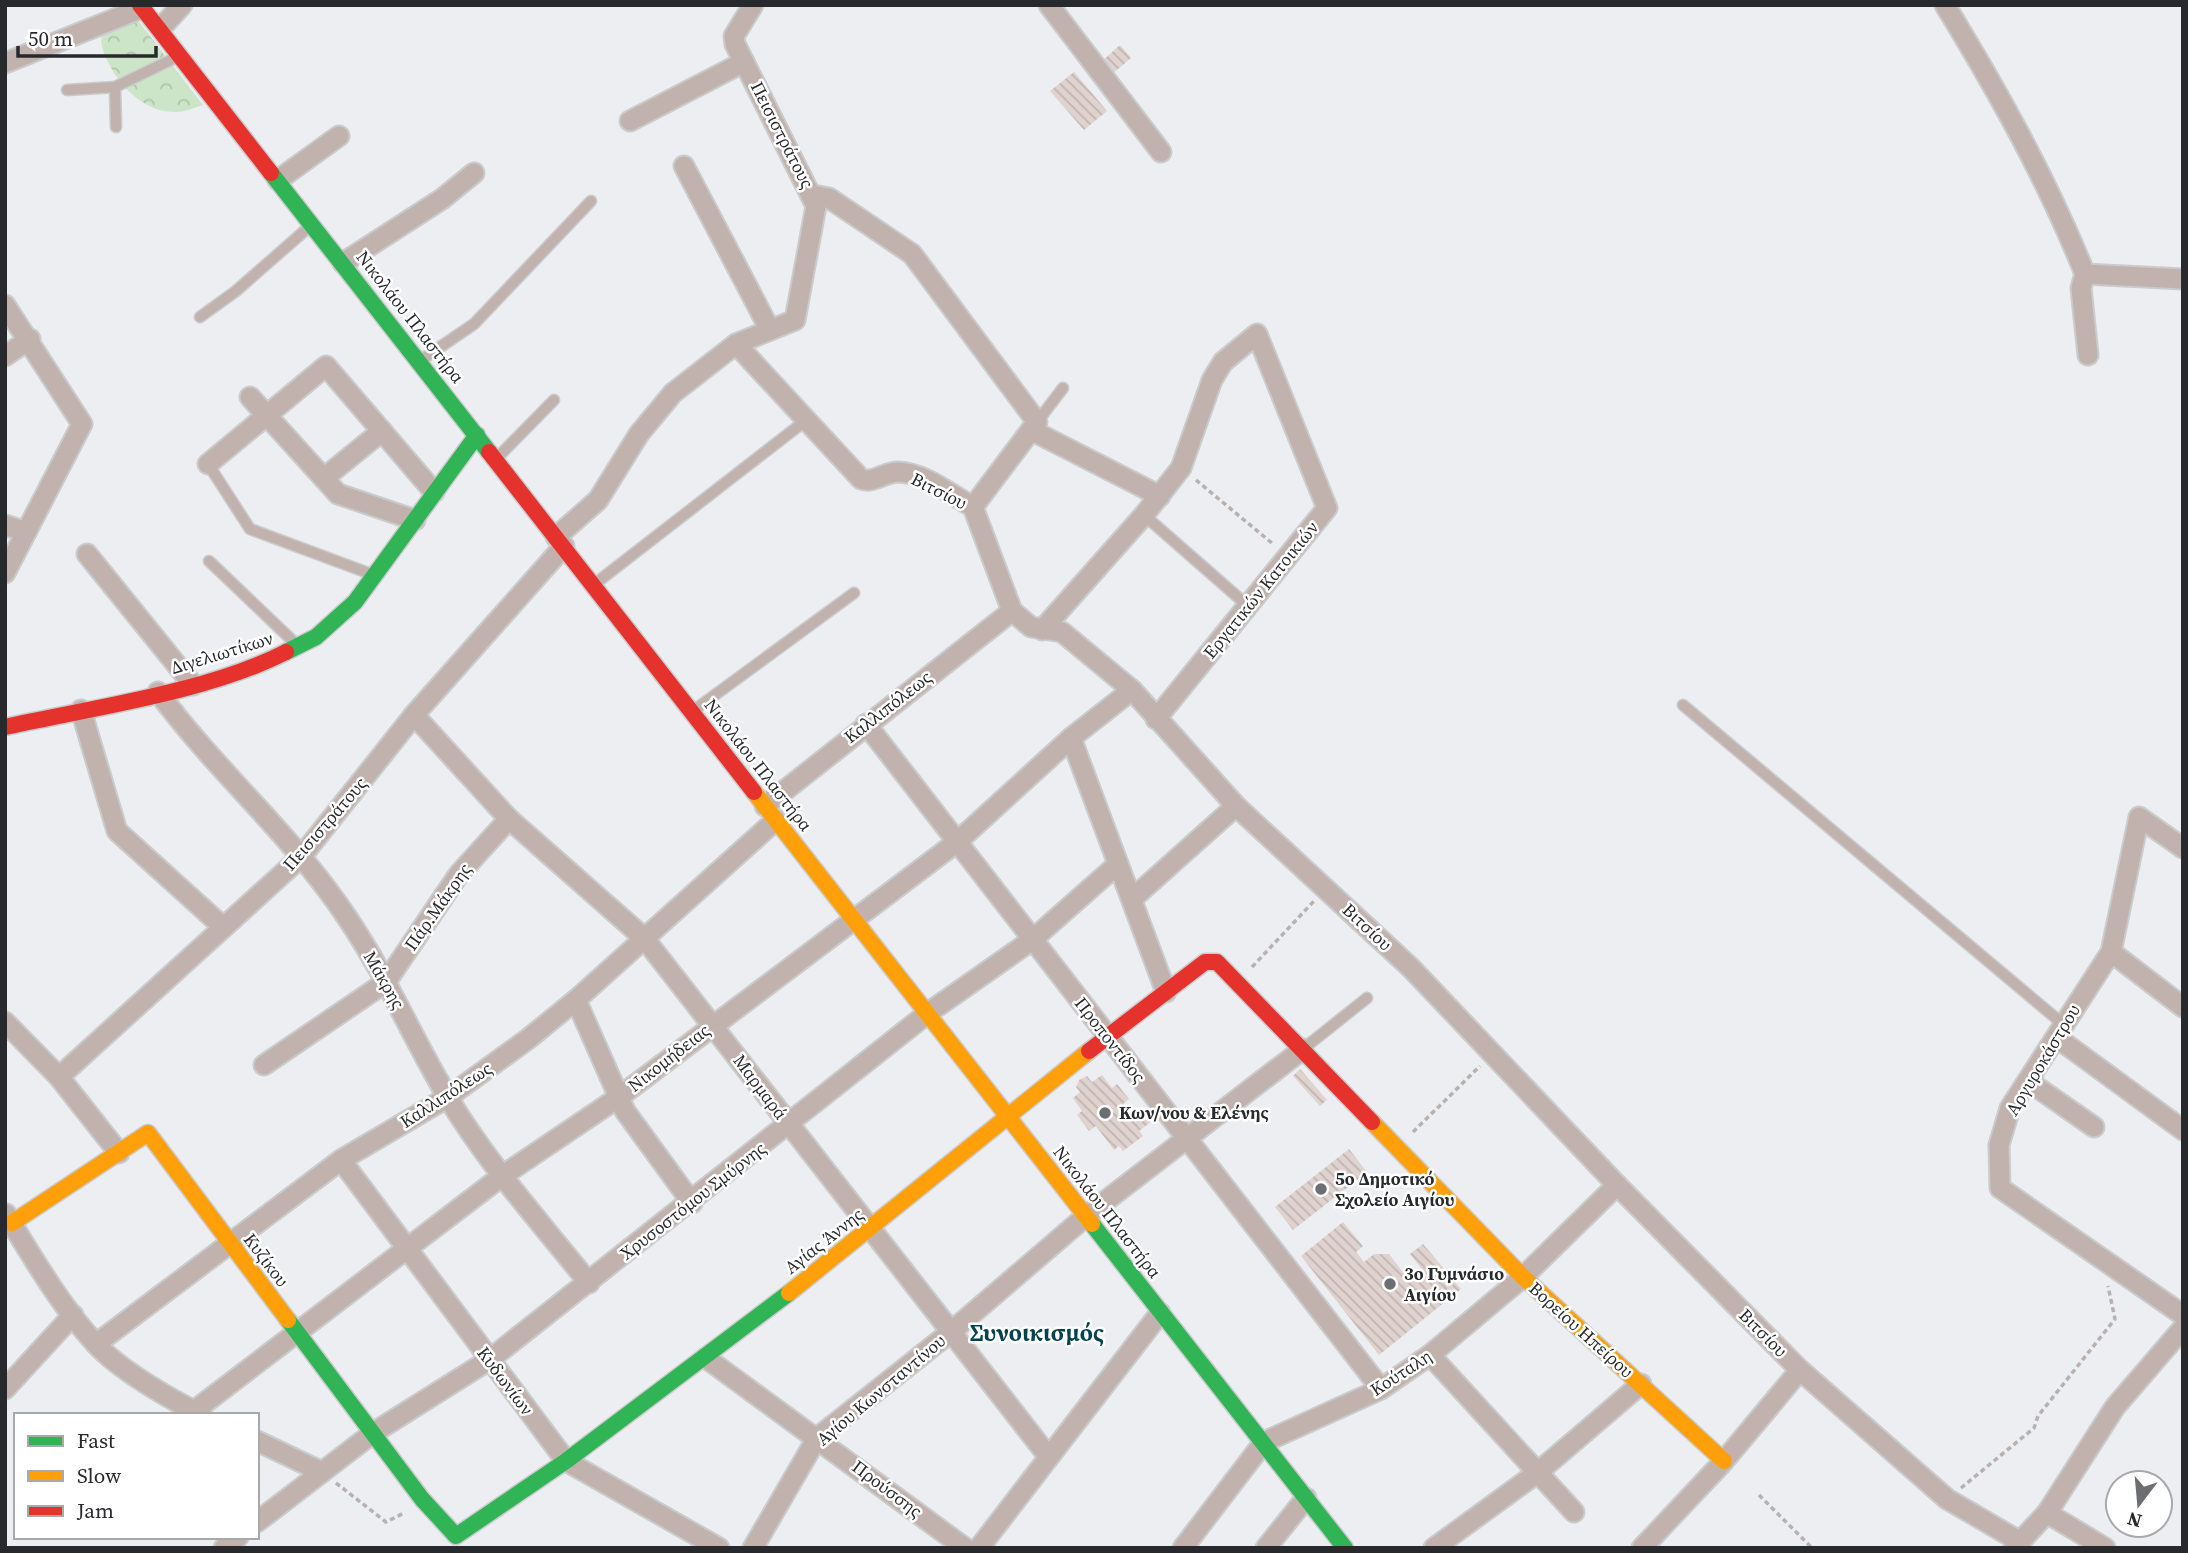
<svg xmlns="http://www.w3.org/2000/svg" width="2188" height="1553" font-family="'Source Serif 4',serif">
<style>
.park{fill:url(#park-crowns)}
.building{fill:url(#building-back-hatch)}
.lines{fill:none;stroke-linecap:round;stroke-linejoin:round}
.lane-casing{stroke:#cacbcd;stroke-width:13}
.street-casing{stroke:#cacbcd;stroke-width:23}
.fast-casing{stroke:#cacbcd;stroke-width:19}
.slow-casing{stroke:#cacbcd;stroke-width:19}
.jam-casing{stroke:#cacbcd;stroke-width:19}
.path{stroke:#b8b1b0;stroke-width:3.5;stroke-dasharray:5 3.5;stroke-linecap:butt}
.lane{stroke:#c2b2ae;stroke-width:10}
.street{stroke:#c2b2ae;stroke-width:19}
.fast{stroke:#30b455;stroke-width:16}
.slow{stroke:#ff9f0a;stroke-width:16}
.jam{stroke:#e5322d;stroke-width:16}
.poi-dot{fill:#6d6e71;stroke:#fff;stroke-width:2.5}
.labels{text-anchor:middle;stroke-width:5;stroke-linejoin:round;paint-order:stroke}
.street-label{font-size:18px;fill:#28292c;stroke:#fff}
.poi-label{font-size:18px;font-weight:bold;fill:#28292c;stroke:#fff;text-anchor:start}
.district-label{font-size:24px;font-weight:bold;fill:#05424f;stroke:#fff}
</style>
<defs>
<pattern id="park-crowns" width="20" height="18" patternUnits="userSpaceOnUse" patternTransform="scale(1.75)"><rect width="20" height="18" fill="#cce4c8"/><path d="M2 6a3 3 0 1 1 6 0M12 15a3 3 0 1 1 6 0" fill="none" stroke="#afc4ac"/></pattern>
<pattern id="building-back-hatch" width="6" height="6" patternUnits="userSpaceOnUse" patternTransform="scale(1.75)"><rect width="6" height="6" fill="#dfd2cf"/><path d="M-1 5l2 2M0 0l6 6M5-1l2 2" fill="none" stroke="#bfb4b2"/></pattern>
</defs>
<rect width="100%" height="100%" fill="#eceef1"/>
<path class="park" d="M130,10L203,105C194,108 185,112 176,112C141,113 111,78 102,47C100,39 103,28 103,19Z"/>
<g class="building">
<polygon points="1120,45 1131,58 1111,75 1100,63"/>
<polygon points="1074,72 1107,111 1084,130 1050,91"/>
<polygon points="1300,1069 1327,1100 1320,1106 1293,1076"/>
<polygon points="1102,1075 1112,1088 1117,1084 1129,1099 1123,1104 1134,1118 1144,1111 1152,1121 1139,1131 1143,1136 1123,1151 1119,1146 1114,1150 1096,1126 1089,1131 1077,1115 1082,1111 1073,1098 1080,1092 1076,1087 1079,1080 1087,1076 1092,1082"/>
<polygon points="1349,1149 1367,1172 1293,1230 1275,1207"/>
<polygon points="1343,1222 1363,1246 1356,1252 1364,1262 1374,1254 1389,1254 1408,1279 1421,1268 1410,1254 1423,1244 1461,1289 1379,1355 1301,1256"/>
</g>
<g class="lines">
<defs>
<g id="lane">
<polyline points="115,87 116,127"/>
<polyline points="67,90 115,87 177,57"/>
<polyline points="200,317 236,291 309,227"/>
<polyline points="421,360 474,324 591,201"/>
<polyline points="1037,422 1063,388"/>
<polyline points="496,459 554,400"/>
<polyline points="208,464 250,529 371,574"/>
<polyline points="1144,515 1248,606"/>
<polyline points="209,561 296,644"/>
<polyline points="596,583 805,421"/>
<polyline points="1683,705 2064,1025"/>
<polyline points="693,711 854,593"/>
<polyline points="1303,1049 1367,998"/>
</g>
<g id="street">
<polyline points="1049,5 1161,152"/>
<path d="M1945,5C1998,92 2047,179 2085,274L2183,279"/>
<polyline points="161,28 182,5"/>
<polyline points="5,63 142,8"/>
<polyline points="630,121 744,62"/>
<polyline points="684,166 770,330"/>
<polyline points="278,180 339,136"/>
<polyline points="813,195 829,198 912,254 1037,422 973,507"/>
<polyline points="343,263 442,199 474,173"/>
<polyline points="2085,274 2081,288 2088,355"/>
<polyline points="5,305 82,424 5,573"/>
<path d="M736,344L861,479C873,484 884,472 898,472C925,473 950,494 973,507L1012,611L1031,627L1062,632L1132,690L1236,806L1411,968L1617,1185L1800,1370L1947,1499L2019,1541"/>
<polyline points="5,356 30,339"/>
<polyline points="250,397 338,494 415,520"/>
<polyline points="1031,430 1160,496"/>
<polyline points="208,464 326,366 434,492"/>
<polyline points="324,478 382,431"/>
<polyline points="5,525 26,532"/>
<polyline points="556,537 598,500 639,434 673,393 736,344 795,320 816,206 735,44 734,36 753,5"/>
<polyline points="87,554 193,685"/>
<polyline points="1042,630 1144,515 1181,468 1212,380 1223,362 1257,334 1327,508 1156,719"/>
<path d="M158,692C216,771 292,835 346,916C385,973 412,1037 447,1096C487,1163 540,1222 589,1283"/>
<polyline points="81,710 117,831 223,927"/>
<polyline points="414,715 509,819 644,938 1048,1456"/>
<polyline points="866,724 1381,1389"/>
<polyline points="1071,738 1166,992"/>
<polyline points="765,806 1012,611"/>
<polyline points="2183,848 2139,817 2111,952 2010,1108 1999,1145 2000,1188 2183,1315"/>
<polyline points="1132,899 1236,806"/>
<polyline points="2111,952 2183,1007"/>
<polyline points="576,1000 625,1111 692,1203"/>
<polyline points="5,1022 59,1077 119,1153"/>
<polyline points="2056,1037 2183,1130"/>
<polyline points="264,1065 386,982 459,874 509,819"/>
<polyline points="59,1077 301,857 414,715 564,546"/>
<polyline points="2028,1081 2094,1127"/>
<polyline points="341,1160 566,1461 719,1548"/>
<path d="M6,1214C33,1258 60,1305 95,1343C119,1370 170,1399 202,1415"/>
<polyline points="96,1344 341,1160 448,1097 528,1039 576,1000 776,820"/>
<polyline points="1430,1355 1574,1512"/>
<polyline points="706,1358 965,1548"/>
<polyline points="5,1389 73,1315"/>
<polyline points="194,1411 502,1176 619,1097 957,842 1071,738 1132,690"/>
<polyline points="257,1441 322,1472"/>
<polyline points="2047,1513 2105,1548"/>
<polyline points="257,1522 373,1433 489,1360 928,1013 1032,940 1118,864"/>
<polyline points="224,1548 238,1537"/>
<polyline points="753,1548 817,1438 952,1331 1086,1216 1303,1049"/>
<polyline points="979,1548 1160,1313"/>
<polyline points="1183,1548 1264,1442 1381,1389 1430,1355 1523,1277 1617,1185"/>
<polyline points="1266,1548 1306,1498"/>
<polyline points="1434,1548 1537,1473 1641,1384"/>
<polyline points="1642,1548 1724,1461 1800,1370"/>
<polyline points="2014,1548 2047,1513 2115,1407 2183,1328"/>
</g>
<g id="fast">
<polyline points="271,173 489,452"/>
<polyline points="286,652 316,637 355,602 477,435"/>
<polyline points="1092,1224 1345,1548"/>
<polyline points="288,1320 422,1499 456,1536 566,1461 789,1293"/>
</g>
<g id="slow">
<polyline points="754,792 1092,1224"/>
<polyline points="1372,1122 1523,1277 1724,1461"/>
<polyline points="12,1223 148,1133 288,1320"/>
<polyline points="789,1293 1089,1051"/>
</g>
<g id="jam">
<polyline points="140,5 271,173"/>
<polyline points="489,452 754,792"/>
<path d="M5,727C91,708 208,692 286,652"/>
<polyline points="1089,1051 1205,962 1217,962 1372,1122"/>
</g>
</defs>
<use href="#lane" class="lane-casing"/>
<use href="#street" class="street-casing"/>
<use href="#fast" class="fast-casing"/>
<use href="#slow" class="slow-casing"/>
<use href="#jam" class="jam-casing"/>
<g class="path">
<polyline points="1196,480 1273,544"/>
<polyline points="1252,967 1314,901"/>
<polyline points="1413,1132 1480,1066"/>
<polyline points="336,1483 386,1522 404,1513"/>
<polyline points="1961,1488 2034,1428 2038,1416 2115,1319 2108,1286"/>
<polyline points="1759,1495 1812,1548"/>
</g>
<use href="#lane" class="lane"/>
<use href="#street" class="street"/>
<use href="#fast" class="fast"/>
<use href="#slow" class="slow"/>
<use href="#jam" class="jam"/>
</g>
<g class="poi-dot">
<circle cx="1105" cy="1113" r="7"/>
<circle cx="1321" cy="1189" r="7"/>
<circle cx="1390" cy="1284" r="7"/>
</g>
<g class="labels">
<g class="street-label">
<text transform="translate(782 135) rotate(63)" y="6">Πεισιστράτους</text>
<text transform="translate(410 317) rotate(52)" y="6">Νικολάου Πλαστήρα</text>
<text transform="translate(939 491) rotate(27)" y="6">Βιτσίου</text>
<text transform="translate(1261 590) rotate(-51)" y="6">Εργατικών Κατοικιών</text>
<text transform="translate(222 653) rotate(-17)" y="6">Διγελιωτίκων</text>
<text transform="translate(888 707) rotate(-38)" y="6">Καλλιπόλεως</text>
<text transform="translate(758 765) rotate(52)" y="6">Νικολάου Πλαστήρα</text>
<text transform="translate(325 824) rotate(-49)" y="6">Πεισιστράτους</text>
<text transform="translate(438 907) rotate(-55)" y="6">Πάρ.Μάκρης</text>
<text transform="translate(1367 927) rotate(43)" y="6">Βιτσίου</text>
<text transform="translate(384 980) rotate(60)" y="6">Μάκρης</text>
<text transform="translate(1110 1040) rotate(52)" y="6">Προποντίδος</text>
<text transform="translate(669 1058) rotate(-38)" y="6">Νικομήδειας</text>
<text transform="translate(2043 1060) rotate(-59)" y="6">Αργυροκάστρου</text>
<text transform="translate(760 1087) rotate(53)" y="6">Μαρμαρά</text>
<text transform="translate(446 1095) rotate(-33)" y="6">Καλλιπόλεως</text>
<text transform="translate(693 1201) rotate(-38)" y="6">Χρυσοστόμου Σμύρνης</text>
<text transform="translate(1107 1212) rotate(52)" y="6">Νικολάου Πλαστήρα</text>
<text transform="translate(824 1241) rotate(-38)" y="6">Αγίας Άννης</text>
<text transform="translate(266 1260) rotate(53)" y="6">Κυζίκου</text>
<text transform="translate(1581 1330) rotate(42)" y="6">Βορείου Ηπείρου</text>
<text transform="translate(1763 1333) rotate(45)" y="6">Βιτσίου</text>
<text transform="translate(1401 1373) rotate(-33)" y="6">Κούταλη</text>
<text transform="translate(505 1381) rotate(53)" y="6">Κυδωνίων</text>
<text transform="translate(881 1390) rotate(-40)" y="6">Αγίου Κωνσταντίνου</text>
<text transform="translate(887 1489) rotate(37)" y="6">Προύσσης</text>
</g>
<g class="poi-label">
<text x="1119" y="1119">Κων/νου &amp; Ελένης</text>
<text x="1335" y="1185">5ο Δημοτικό<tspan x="1335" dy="21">Σχολείο Αιγίου</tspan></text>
<text x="1404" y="1280">3ο Γυμνάσιο<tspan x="1404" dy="21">Αιγίου</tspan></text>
</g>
<g class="district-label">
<text x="1037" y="1341">Συνοικισμός</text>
</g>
</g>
<rect width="2188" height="1553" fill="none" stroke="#28292c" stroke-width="14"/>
<rect x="14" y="1413" width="245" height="126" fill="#ffffff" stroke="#a9a9ab" stroke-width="2"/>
<rect x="28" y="1436" width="35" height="10" fill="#30b455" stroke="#a9a9ab" stroke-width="2"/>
<text x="77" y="1448" font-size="21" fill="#28292c">Fast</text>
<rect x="28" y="1471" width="35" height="10" fill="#ff9f0a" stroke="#a9a9ab" stroke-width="2"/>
<text x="77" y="1483" font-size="21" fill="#28292c">Slow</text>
<rect x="28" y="1506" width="35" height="10" fill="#e5322d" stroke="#a9a9ab" stroke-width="2"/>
<text x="77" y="1518" font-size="21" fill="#28292c">Jam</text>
<g transform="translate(2139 1504) rotate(196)"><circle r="33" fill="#ffffff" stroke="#a9a9ab" stroke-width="2"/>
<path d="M0-5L12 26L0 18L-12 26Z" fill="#6d6e71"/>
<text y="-10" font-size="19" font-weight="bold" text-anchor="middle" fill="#28292c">N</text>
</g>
<path d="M18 46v10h138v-10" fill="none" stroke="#28292c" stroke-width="3.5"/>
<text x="28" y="46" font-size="21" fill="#28292c" stroke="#ffffff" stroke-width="5" paint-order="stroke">50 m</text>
</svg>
